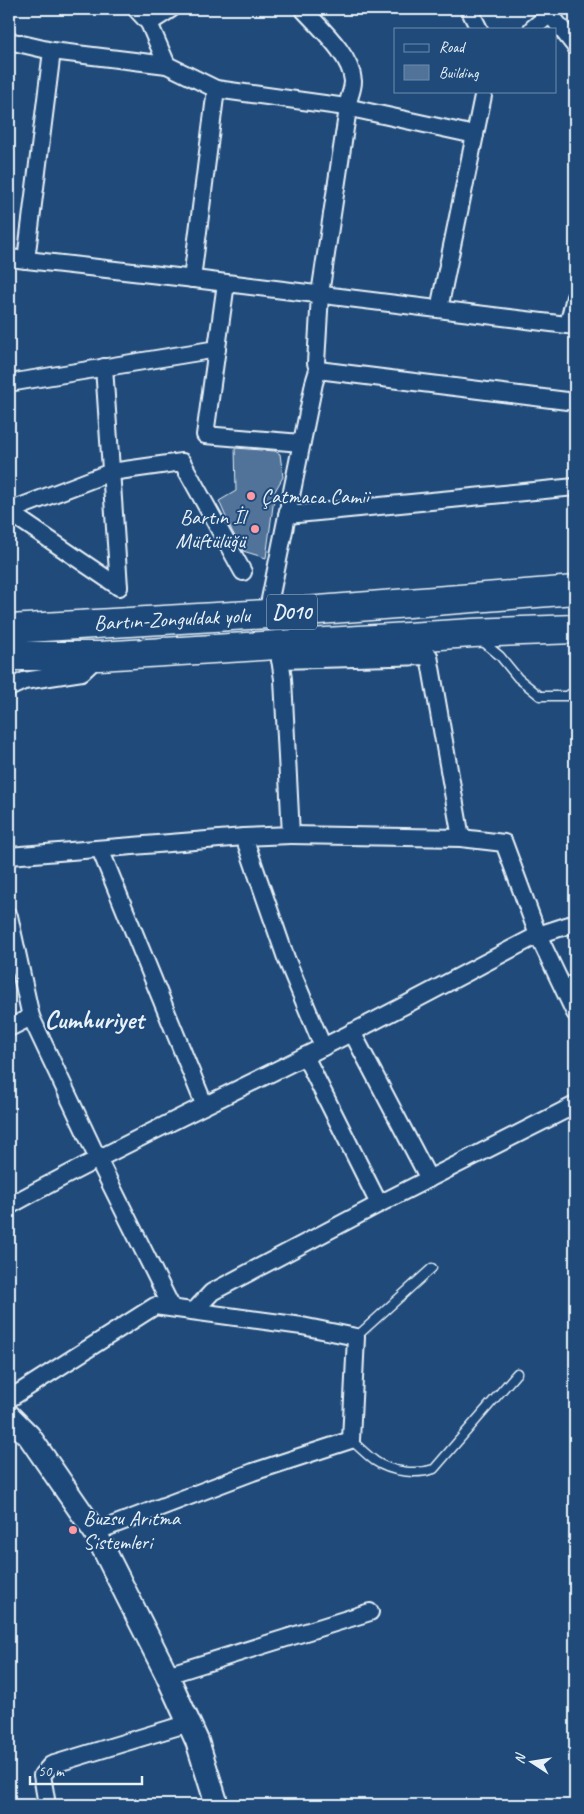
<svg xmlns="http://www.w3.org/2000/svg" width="584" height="1814" font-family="Caveat,sans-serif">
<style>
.building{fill:#517399;stroke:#e8f1f8}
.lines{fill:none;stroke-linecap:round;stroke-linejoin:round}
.lane-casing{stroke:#e8f1f8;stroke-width:11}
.street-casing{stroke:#e8f1f8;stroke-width:20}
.secondary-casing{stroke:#e8f1f8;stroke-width:26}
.highway-casing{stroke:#e8f1f8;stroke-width:31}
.lane{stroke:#1f4a7a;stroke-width:8}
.street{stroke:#1f4a7a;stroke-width:16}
.secondary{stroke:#1f4a7a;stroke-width:22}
.highway{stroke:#1f4a7a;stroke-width:28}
.poi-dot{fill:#ff9aa2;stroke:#1f4a7a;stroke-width:2}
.labels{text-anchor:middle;stroke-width:4;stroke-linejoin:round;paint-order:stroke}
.shield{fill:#1f4a7a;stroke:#acbfd2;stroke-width:1}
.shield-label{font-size:20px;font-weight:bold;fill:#e8f1f8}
.poi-label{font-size:21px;fill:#e8f1f8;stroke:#1f4a7a;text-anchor:start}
.street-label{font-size:21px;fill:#e8f1f8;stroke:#1f4a7a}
.district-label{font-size:26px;font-weight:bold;fill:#e8f1f8;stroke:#1f4a7a}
</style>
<rect width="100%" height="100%" fill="#1f4a7a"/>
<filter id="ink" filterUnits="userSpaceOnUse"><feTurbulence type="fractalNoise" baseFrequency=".02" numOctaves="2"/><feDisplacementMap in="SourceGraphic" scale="10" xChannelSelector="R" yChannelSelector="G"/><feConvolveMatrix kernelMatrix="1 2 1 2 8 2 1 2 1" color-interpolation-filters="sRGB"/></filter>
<g filter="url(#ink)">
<polygon class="building" points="235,448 275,451 280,454 283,477 275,491 266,558 243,551 232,531 219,501 236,491"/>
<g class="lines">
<defs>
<g id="lane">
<polyline points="482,641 500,656 518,678 540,696 567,696 575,691"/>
<polyline points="356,1337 432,1268"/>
<path d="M351,1440C359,1447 367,1455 375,1461C391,1472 416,1475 434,1469L517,1373"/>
</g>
<g id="street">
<polyline points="136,9 149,23 167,65 216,89 346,107 475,135"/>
<polyline points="469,9 479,29"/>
<polyline points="550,14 575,46"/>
<polyline points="149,23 171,9"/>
<polyline points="532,29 556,9"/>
<polyline points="9,41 52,51 167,65"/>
<polyline points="9,258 186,278 575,326"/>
<polyline points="26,260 52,51"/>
<polyline points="192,279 216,89"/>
<polyline points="226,283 205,435 301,443"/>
<polyline points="439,309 484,91"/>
<polyline points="568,325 575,297"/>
<polyline points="104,367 119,587"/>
<polyline points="318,370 575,402"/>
<polyline points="9,383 217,349"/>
<polyline points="9,511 111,472 182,462 243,572"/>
<polyline points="9,512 119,587"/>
<polyline points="287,515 575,487"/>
<path d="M267,614L314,383L318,370L316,363L320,294L347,115C345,103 353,93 353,81C351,55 320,28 303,9"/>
<polyline points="278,645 283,679 291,835 244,837 286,958 323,1047"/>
<polyline points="280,660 429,656 461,838"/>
<polyline points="9,688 24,681 82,672 99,656"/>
<polyline points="291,835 461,838 504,843 538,935 575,1013"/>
<polyline points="100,849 204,1104"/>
<polyline points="9,856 244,837"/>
<polyline points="9,916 31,1017 9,1028"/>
<polyline points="31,1017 98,1159 172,1308"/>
<polyline points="352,1032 429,1179"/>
<polyline points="305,1056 379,1204"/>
<path d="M9,1206C112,1149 218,1100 323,1047C396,1011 467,972 538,935L575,923"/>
<polyline points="194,1311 212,1292 379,1204 575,1105"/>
<polyline points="9,1399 155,1306 302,1326 356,1337 351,1440 253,1472 95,1532"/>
<polyline points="167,1675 370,1612"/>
<polyline points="47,1805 42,1775 51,1765 189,1723"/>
</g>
<polyline id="secondary" points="9,1416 29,1436 95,1532 167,1675 197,1741 217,1805"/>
<g id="highway">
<polyline points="9,629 267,614 575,590"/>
<polyline points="9,656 99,656 473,633 575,629"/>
</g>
</defs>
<use href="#lane" class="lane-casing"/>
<use href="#street" class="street-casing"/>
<use href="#secondary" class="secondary-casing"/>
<use href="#highway" class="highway-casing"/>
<use href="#lane" class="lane"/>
<use href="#street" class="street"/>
<use href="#secondary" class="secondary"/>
<use href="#highway" class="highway"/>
</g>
</g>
<g class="poi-dot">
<circle cx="251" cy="496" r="5"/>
<circle cx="255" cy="529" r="5"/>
<circle cx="73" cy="1530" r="5"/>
</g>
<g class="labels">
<rect class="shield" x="267" y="594.5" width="50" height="35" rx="4"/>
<g class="shield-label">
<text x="292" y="619">D010</text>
</g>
<g class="poi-label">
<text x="261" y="503">Çatmaca Camii</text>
<text x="245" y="524" text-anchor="end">Bartın İl<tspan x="245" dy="24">Müftülüğü</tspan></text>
<text x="83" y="1525">Buzsu Arıtma<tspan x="83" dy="24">Sistemleri</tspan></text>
</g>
<g class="street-label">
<text transform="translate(172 619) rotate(-3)" y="7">Bartın-Zonguldak yolu</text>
</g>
<g class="district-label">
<text x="94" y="1028">Cumhuriyet</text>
</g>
</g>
<rect width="584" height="1814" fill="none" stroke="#1f4a7a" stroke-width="30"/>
<rect x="15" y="15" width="554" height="1784" fill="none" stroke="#e8f1f8" stroke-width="2" filter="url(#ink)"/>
<rect x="394" y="28" width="162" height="65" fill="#1f4a7a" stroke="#6f8dac"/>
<rect x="404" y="44" width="25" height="8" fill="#1f4a7a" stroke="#6f8dac"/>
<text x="439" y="52" font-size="15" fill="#e8f1f8">Road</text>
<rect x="404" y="65" width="25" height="15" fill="#517399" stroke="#6f8dac"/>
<text x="439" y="78" font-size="15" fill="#e8f1f8">Building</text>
<g transform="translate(532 1762) rotate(282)" stroke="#1f4a7a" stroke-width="4" paint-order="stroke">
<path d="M0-4L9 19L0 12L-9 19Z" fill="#e8f1f8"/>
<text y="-8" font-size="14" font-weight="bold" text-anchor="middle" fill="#e8f1f8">N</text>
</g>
<path d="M30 1776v8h112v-8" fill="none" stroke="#e8f1f8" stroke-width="2.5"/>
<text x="38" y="1776" font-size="15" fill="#e8f1f8" stroke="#1f4a7a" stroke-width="4" paint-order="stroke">50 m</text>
</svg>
